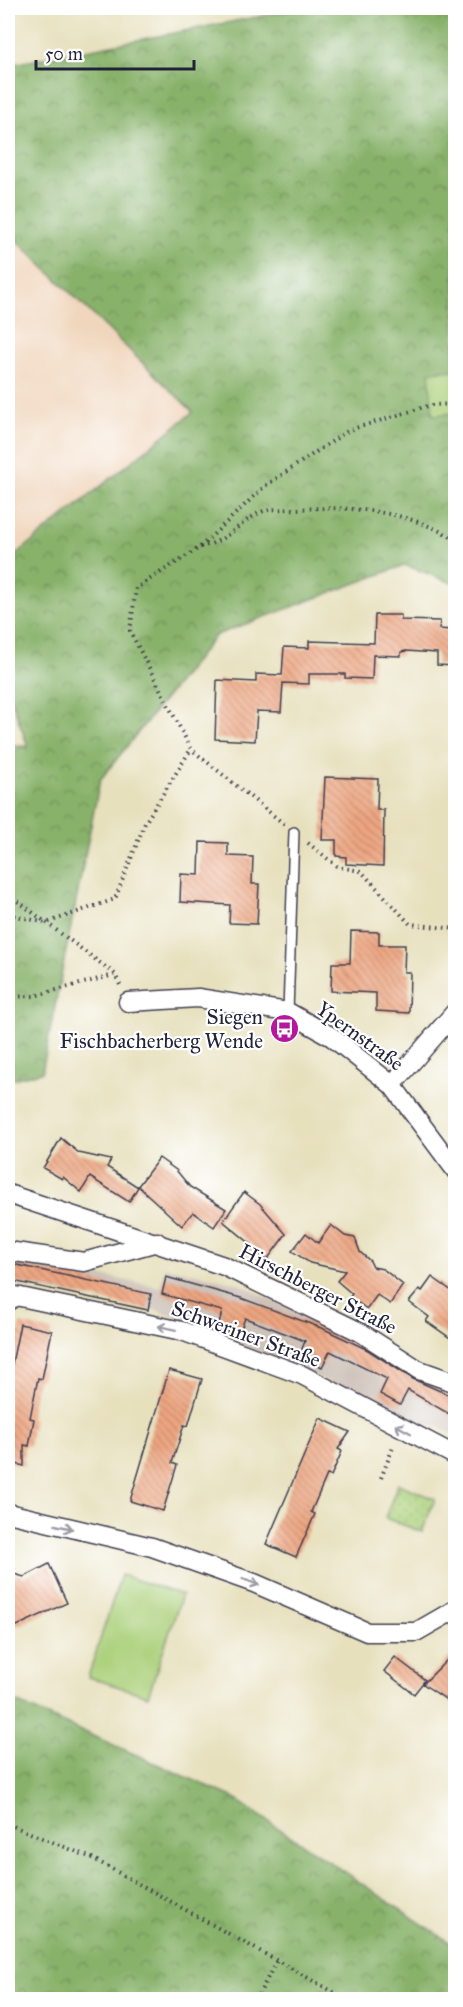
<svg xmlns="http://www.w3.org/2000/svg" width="463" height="2007" font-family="'IM FELL Great Primer',serif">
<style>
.built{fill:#f0d6bc}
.industrial{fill:#cec2b9}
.grass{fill:url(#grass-dots);stroke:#66795a;stroke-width:1.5}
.forest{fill:url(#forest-crowns);stroke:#556a52;stroke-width:1.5}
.garden{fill:#abd07a;stroke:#66795a;stroke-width:1.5}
.building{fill:url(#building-back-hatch)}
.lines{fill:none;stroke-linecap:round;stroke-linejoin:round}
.lane-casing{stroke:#403e4e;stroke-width:12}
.street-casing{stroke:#403e4e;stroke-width:21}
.path{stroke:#403e4e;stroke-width:4;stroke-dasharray:1.5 4.5;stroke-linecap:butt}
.lane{stroke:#fff;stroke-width:9}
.street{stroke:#fff;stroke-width:18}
.oneway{stroke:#9c9ca7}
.labels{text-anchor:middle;stroke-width:4.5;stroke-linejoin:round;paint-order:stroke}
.poi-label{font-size:21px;fill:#22223b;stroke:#fff;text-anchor:end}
.street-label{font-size:21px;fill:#22223b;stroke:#fff}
</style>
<defs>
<pattern id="grass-dots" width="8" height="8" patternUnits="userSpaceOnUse" patternTransform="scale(1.5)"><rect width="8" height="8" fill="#abd07a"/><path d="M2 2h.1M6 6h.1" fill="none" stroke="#93b26a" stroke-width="1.8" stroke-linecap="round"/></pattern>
<pattern id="forest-crowns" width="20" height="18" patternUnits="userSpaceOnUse" patternTransform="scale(1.5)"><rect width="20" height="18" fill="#88b26a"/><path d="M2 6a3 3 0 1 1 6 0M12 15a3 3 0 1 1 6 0" fill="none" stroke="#6f9058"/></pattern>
<pattern id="building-back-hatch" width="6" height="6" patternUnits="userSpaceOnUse" patternTransform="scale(1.5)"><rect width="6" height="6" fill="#eea681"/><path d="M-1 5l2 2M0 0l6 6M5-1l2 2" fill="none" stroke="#c0876b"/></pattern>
</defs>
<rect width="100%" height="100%" fill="#fff"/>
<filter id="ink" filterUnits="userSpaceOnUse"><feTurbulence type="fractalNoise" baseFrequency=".0167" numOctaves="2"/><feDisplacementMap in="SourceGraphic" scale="12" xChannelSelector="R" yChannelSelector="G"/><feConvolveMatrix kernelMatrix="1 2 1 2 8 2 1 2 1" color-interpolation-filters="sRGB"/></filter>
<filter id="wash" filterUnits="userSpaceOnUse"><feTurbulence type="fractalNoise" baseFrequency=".008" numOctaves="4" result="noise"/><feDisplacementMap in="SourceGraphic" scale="24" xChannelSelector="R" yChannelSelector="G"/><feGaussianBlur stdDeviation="1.35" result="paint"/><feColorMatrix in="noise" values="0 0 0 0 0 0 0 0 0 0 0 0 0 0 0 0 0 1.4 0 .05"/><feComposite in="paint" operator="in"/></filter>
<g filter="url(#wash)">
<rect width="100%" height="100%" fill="#e7e0bd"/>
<polygon class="built" points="8,232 193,412 8,561"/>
<polygon class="industrial" points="8,1258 160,1287 165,1267 237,1283 455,1391 455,1431 453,1434 156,1310 8,1283"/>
<polygon class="grass" points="398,1484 435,1499 422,1532 385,1518"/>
<g class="forest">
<polygon points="303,8 455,8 455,584 405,565 216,635 100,780 42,1072 8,1080 8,744 28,747 8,690 8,561 193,412 8,232 8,65"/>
<polygon points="8,1703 18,1703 232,1797 455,1946 455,1999 8,1999"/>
</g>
<g class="garden">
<polygon points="455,370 455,413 433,415 429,372"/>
<polygon points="121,1575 182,1595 148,1696 88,1677"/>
</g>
<g id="blocks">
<g class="building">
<polygon points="375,615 401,615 401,620 440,621 439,629 452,630 452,634 456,634 456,666 437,665 437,653 406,651 401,652 401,656 373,655 372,679 345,678 345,674 309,674 309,684 283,683 281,712 257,711 255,741 215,739 217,680 256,682 256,674 282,675 284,647 309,648 309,641 374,643"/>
<polygon points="325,777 378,779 377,810 384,810 383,866 346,864 346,857 336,856 336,840 322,840"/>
<polygon points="200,842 228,843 228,856 253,857 252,884 259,884 257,924 229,923 230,905 180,902 181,874 199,875"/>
<polygon points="351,931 379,932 379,945 405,945 404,972 410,972 409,1013 376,1011 376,993 331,991 332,963 350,963"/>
<polygon points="61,1138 79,1153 111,1160 107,1167 138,1187 129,1202 90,1177 81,1192 63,1177 62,1179 43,1168"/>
<polygon points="159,1158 176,1170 190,1187 226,1209 214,1227 193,1212 182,1226 138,1186"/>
<polygon points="244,1192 260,1204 286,1234 267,1260 250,1248 252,1245 223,1221"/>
<polygon points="331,1225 345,1236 355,1238 360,1252 370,1261 373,1267 383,1269 403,1285 390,1304 377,1295 367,1309 350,1297 352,1294 337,1281 345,1271 310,1263 292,1251 306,1233 318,1243"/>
<polygon points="8,1263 151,1294 148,1310 8,1280"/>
<polygon points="166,1277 241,1298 324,1329 368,1350 413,1379 456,1398 456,1418 408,1390 400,1405 380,1394 387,1379 330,1351 322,1367 299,1357 305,1341 245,1318 239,1335 218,1328 222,1311 162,1294"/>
<polygon points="432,1277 456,1294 456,1342 426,1321 429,1317 409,1302 420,1289 422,1291"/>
<polygon points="20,1324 52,1331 42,1379 38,1378 30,1418 34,1419 29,1446 24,1445 24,1466 8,1462 8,1383"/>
<polygon points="169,1370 202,1379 188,1426 184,1425 172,1463 177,1465 163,1511 130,1501"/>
<polygon points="320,1418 350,1432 338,1449 342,1451 331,1476 327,1475 311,1512 315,1514 296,1557 266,1544"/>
<polygon points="49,1564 67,1603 8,1630 8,1572 24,1577"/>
<polygon points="456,1651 456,1706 423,1684"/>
<polygon points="395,1657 425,1680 414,1694 384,1671"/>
</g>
</g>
</g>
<g filter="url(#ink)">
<use href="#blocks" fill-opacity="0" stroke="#403e4e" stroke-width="1.5"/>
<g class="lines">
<defs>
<polyline id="lane" points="288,1012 294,832"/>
<g id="street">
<polyline points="128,1002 198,998 288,1012 332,1037 392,1085 456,1171"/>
<polyline points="392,1085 456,1011"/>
<polyline points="8,1194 224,1266 360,1332 419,1370 456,1383"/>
<polyline points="8,1251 84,1262 157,1242"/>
<polyline points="8,1301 16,1296 182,1331 302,1375 456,1456"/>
<polyline points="8,1513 152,1547 254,1583 367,1632 416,1632 456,1609"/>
</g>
</defs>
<use href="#lane" class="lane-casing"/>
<use href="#street" class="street-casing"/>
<g class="path">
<path d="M200,547C230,541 240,520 264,511C272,508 286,510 296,509C351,506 408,510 456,540"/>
<polyline points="284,824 191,749 130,631 136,588 199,548 265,486 349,430 431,405 456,404"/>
<polyline points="308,843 338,867 361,871 410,924 456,929"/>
<polyline points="8,894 115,974 120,985"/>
<polyline points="8,914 46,923 115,899 145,823 191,749"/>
<polyline points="8,997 34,996 114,975"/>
<polyline points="381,1478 394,1445"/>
<polyline points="8,1824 92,1858 348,2000"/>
<polyline points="256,2000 277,1960"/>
</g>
<use href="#lane" class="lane"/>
<use href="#street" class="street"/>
</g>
<defs><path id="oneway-shaft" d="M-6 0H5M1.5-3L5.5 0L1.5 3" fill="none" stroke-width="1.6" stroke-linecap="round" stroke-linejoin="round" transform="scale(1.5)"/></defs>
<g class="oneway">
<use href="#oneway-shaft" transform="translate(167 1328) rotate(-168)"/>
<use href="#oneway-shaft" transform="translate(403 1429) rotate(-152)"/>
<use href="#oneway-shaft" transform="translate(64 1527) rotate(13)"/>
<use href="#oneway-shaft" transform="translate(251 1582) rotate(21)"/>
</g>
</g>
<defs>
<symbol id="bus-disc" viewBox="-11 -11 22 22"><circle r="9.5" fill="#b5179e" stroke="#fff"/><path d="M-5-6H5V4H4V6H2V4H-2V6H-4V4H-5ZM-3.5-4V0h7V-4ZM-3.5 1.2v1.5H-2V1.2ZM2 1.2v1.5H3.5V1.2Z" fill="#fff"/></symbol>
</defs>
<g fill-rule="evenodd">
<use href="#bus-disc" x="268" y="1012" width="33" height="33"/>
</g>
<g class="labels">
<g class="poi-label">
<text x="263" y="1024">Siegen<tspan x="263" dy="24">Fischbacherberg Wende</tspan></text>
</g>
<g class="street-label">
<text transform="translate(360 1036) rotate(36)" y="7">Ypernstraße</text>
<text transform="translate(318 1289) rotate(27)" y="7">Hirschberger Straße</text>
<text transform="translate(246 1334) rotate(20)" y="7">Schweriner Straße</text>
</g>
</g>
<rect width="463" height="2007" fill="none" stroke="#fff" stroke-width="30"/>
<path d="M36 60v9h158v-9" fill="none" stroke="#22223b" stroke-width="3"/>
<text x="45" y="60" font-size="18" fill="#22223b" stroke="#ffffff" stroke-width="4.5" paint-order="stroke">50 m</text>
</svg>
